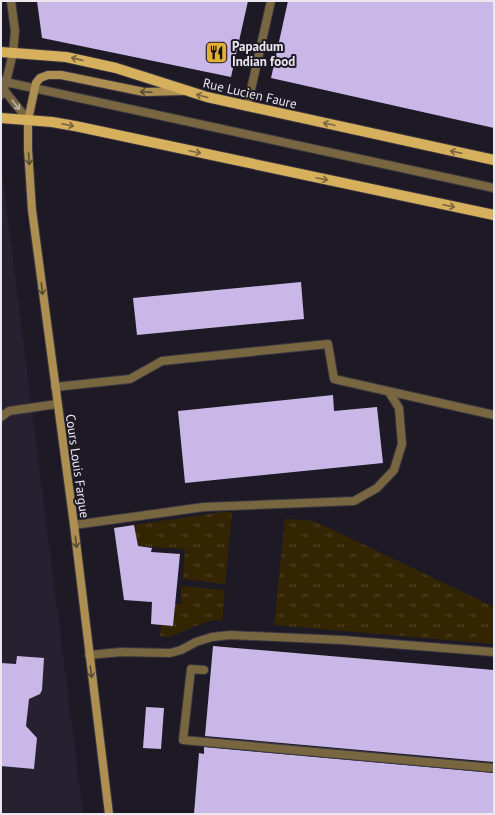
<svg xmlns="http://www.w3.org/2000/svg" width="495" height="815" font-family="'PT Sans',sans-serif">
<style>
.built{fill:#272031}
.grass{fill:url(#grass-tufts)}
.building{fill:#c9b7e8}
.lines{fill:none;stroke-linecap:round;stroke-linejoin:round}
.service-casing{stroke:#3b3741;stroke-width:10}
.pedestrian-casing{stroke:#3b3741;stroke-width:10}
.secondary-casing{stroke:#3b3741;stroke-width:10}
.primary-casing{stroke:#3b3741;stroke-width:12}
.service{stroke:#786640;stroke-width:8}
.pedestrian{stroke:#786640;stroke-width:8}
.secondary{stroke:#ad9051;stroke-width:8}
.primary{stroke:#d7b05d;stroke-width:10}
.oneway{stroke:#7a6541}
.oneway2{stroke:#574937}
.oneway3{stroke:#bcb3a9}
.labels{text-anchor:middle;stroke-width:4;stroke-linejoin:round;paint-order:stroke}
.poi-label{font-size:13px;font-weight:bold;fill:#eae7ef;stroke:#1e1a25;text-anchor:start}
.street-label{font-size:13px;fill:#eae7ef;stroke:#1e1a25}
</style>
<defs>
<pattern id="grass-tufts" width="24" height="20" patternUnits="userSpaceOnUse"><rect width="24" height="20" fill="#342502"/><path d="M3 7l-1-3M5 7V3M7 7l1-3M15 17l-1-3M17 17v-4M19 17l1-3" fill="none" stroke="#524527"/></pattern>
</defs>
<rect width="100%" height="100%" fill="#1e1a25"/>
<polygon class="built" points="1,165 83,814 1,814"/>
<g class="grass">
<polygon points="224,512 232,512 225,584 183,579 185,549 138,546 134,525"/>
<polygon points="285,519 314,521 494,607 494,644 274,625"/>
<polygon points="181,586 225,590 222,621 215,620 205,622 169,637 160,636 161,625 173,626 175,604 181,604"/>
</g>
<g class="building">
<polygon points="37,1 248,1 231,77 42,38"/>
<polygon points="288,1 494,1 494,128 271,78"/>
<polygon points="301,282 304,319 137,335 133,298"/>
<polygon points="333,395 334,411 377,407 383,463 185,483 178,411"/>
<polygon points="134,525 138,546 152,548 151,552 180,554 173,626 151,624 152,602 124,600 114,528"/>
<polygon points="213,646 494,670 494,762 205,736"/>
<polygon points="17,656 44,658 42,690 40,694 29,699 26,726 37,738 34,769 1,766 1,663 16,664"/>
<polygon points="146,707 164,708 161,749 143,748"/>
<polygon points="204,747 494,773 494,814 194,814 199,753 204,754"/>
</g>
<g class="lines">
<defs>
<g id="service">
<polyline points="1,81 494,188"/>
<polyline points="4,90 28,120"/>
<polyline points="1,95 4,90 13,53 15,31 11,1"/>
<polyline points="55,387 130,379 162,361 328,344 334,379 494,415"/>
<polyline points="1,417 9,411 57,404"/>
<polyline points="74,525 204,507 354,501 377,488 394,470 402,444 399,408 389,392"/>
<polyline points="89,655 121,652 170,653 181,650 196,642 212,637 230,635 342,640 494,652"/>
<polyline points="204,670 191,669 183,740 494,768"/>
</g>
<polyline id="pedestrian" points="247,107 271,1"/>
<polyline id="secondary" points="109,814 74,525 32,210 28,149 28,120 36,83 40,78 48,75 61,75 144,92 184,91"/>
<g id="primary">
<polyline points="1,52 66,57 116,68 207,97 494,160"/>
<polyline points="1,118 52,122 75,126 494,215"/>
</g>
</defs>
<use href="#service" class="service-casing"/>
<use href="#pedestrian" class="pedestrian-casing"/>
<use href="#secondary" class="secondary-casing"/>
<use href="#primary" class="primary-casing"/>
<use href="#service" class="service"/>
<use href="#pedestrian" class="pedestrian"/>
<use href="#secondary" class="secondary"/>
<use href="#primary" class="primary"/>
</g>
<defs><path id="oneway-shaft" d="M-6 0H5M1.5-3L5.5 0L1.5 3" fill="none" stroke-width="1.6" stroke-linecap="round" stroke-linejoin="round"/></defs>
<g class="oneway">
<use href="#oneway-shaft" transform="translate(77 59) rotate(-167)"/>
<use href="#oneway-shaft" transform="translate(202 96) rotate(-165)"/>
<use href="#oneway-shaft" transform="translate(329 124) rotate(-168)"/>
<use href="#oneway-shaft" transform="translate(68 125) rotate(11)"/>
<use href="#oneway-shaft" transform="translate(195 152) rotate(12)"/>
<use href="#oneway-shaft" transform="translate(456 152) rotate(-168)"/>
<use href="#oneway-shaft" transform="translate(322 179) rotate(12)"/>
<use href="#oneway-shaft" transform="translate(449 206) rotate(12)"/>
</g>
<g class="oneway2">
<use href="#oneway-shaft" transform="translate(146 92) rotate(-177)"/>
<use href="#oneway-shaft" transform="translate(29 159) rotate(86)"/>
<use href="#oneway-shaft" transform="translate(42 289) rotate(83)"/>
<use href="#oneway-shaft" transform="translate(76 542) rotate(83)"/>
<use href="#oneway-shaft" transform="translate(91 672) rotate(83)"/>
</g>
<use class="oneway3" href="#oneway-shaft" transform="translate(16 105) rotate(51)"/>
<defs>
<symbol id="restaurant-square" viewBox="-11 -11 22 22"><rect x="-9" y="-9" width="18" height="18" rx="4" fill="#e1af34" stroke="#1e1a25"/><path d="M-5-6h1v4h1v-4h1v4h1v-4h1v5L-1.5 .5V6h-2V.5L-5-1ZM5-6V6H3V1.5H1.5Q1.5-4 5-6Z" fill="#111"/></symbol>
</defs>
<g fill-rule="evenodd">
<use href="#restaurant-square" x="204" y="40" width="25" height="25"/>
</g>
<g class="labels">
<g class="poi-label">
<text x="232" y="51">Papadum<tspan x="232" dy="15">Indian food</tspan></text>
</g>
<g class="street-label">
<text transform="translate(250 93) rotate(13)" y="5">Rue Lucien Faure</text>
<text transform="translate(78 466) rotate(82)" y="5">Cours Louis Fargue</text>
</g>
</g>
<rect width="495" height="815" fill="none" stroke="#eae7ef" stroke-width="4"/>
</svg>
